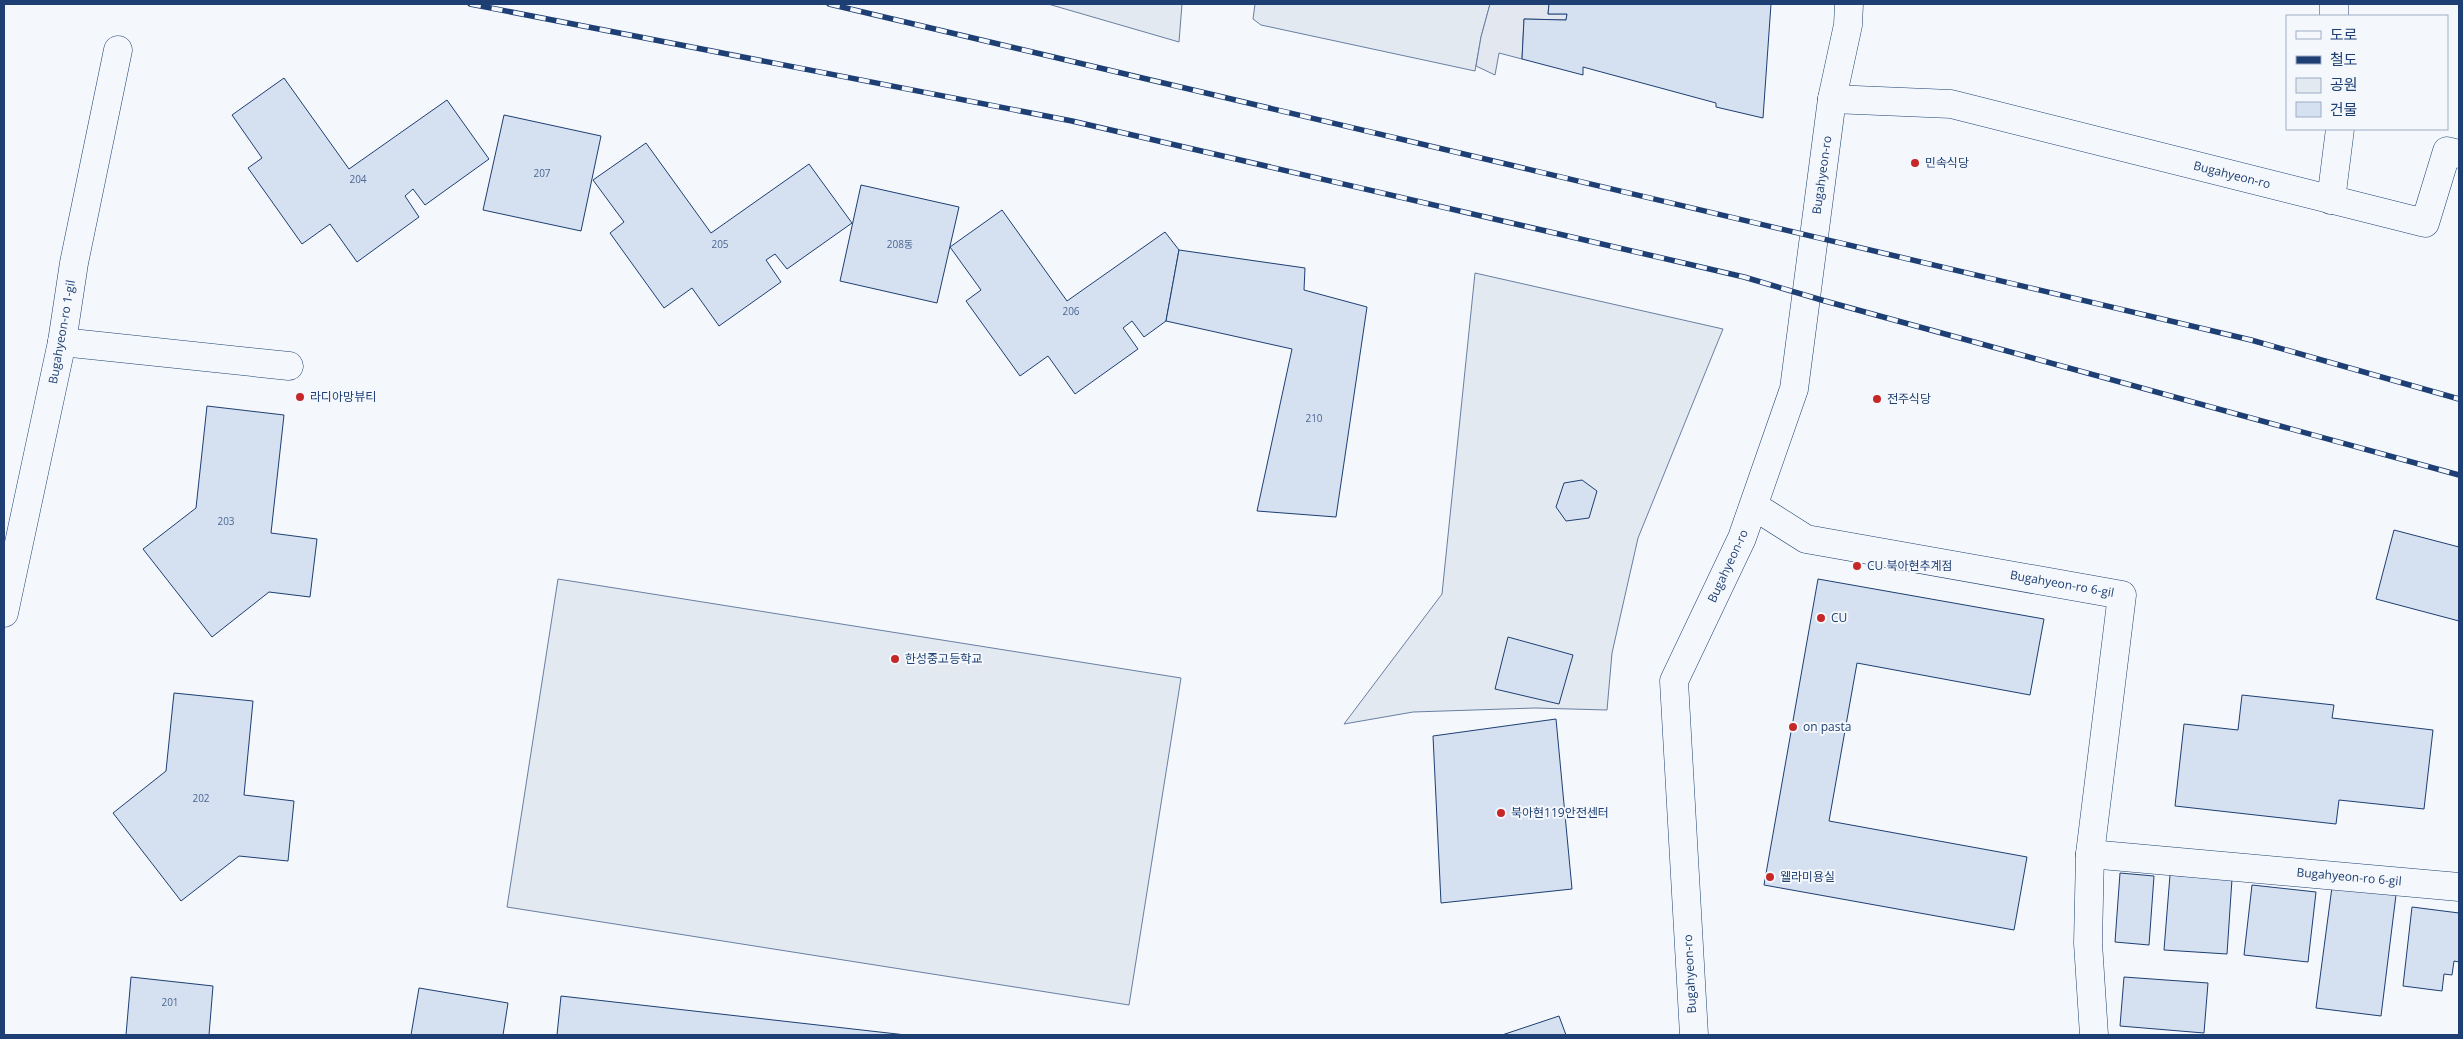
<svg xmlns="http://www.w3.org/2000/svg" width="2463" height="1039" font-family="'Open Sans','Noto Sans KR',sans-serif">
<style>
.green{fill:#e3e9f0;stroke:#687fa3}
.parking{fill:#e3e8f0;stroke:#687fa3}
.building{fill:#d5e0f0;stroke:#1d3f73}
.lines{fill:none;stroke-linecap:round;stroke-linejoin:round}
.minor-casing{stroke:#1d3f73;stroke-width:29}
.minor{stroke:#f4f7fb;stroke-width:28}
.rail-casing{stroke:#1d3f73;stroke-width:5.5}
.rail{stroke:#f4f7fb;stroke-width:4;stroke-dasharray:11;stroke-linecap:butt}
.poi-dot{fill:#c62828;stroke:#f4f7fb;stroke-width:2}
.labels{text-anchor:middle;stroke-width:4;stroke-linejoin:round;paint-order:stroke}
.number-label{font-size:10px;fill:#4b6792}
.poi-label{font-size:12px;fill:#1d3f73;stroke:#f4f7fb;text-anchor:start}
.street-label{font-size:12px;fill:#1d3f73;stroke:#f4f7fb}
</style>
<rect width="100%" height="100%" fill="#f4f7fb"/>
<g class="green">
<polygon points="1048,4 1182,4 1179,42"/>
<polygon points="1255,4 1490,4 1481,37 1475,71 1261,25 1253,19"/>
<polygon points="1475,273 1723,329 1638,538 1612,653 1607,710 1535,708 1413,712 1344,724 1442,594"/>
<polygon points="558,579 1181,678 1129,1005 507,907"/>
</g>
<polygon class="parking" points="1490,4 1549,4 1548,14 1567,14 1566,20 1524,19 1522,59 1499,53 1495,75 1476,66 1481,37"/>
<g class="building">
<polygon points="1549,4 1771,4 1763,118 1716,107 1716,103 1583,67 1583,75 1522,59 1524,19 1566,20 1567,14 1548,14"/>
<polygon points="284,78 349,169 447,100 489,159 425,205 413,189 405,196 419,217 357,262 330,224 302,244 248,168 262,158 232,115"/>
<polygon points="504,115 601,136 581,231 483,210"/>
<polygon points="646,143 711,233 809,164 852,223 787,269 775,254 766,260 781,282 719,326 692,288 664,308 610,233 624,222 593,180"/>
<polygon points="861,185 959,207 937,303 840,281"/>
<polygon points="1002,210 1067,301 1165,232 1179,250 1166,321 1144,337 1132,321 1123,328 1138,349 1075,394 1048,356 1020,376 966,301 981,290 950,247"/>
<polygon points="1179,250 1305,268 1304,290 1367,307 1336,517 1257,511 1292,349 1166,321"/>
<polygon points="207,406 284,415 271,533 317,539 310,597 269,592 212,637 143,549 196,508"/>
<polygon points="1582,480 1597,491 1589,518 1566,521 1556,507 1564,483"/>
<polygon points="2394,530 2459,547 2459,621 2376,599"/>
<polygon points="1818,579 2044,619 2030,695 1857,663 1829,821 2027,857 2014,930 1764,885"/>
<polygon points="1508,637 1573,655 1559,704 1495,689"/>
<polygon points="174,693 253,701 244,795 294,801 288,861 239,856 181,901 113,813 166,771"/>
<polygon points="2242,695 2334,705 2332,718 2433,730 2424,809 2339,800 2336,824 2175,806 2184,724 2238,730"/>
<polygon points="1556,719 1572,889 1441,903 1433,736"/>
<polygon points="2120,873 2154,876 2149,945 2115,942"/>
<polygon points="2170,875 2232,879 2227,954 2164,950"/>
<polygon points="2252,885 2316,892 2308,962 2244,955"/>
<polygon points="2332,887 2396,895 2381,1016 2316,1008"/>
<polygon points="2412,907 2459,913 2459,962 2454,961 2452,975 2444,974 2442,991 2403,986"/>
<polygon points="131,977 213,986 209,1035 126,1035"/>
<polygon points="2124,977 2208,983 2204,1033 2120,1026"/>
<polygon points="419,988 508,1003 503,1035 411,1035"/>
<polygon points="561,996 906,1035 557,1035"/>
<polygon points="1559,1016 1566,1035 1502,1035"/>
</g>
<g class="lines">
<defs>
<g id="minor">
<polyline points="2334,4 2334,16"/>
<polyline points="1832,99 1951,104 2425,223 2447,151 2459,154"/>
<polyline points="2331,200 2340,129"/>
<polyline points="62,342 289,366"/>
<polyline points="1754,506 1806,539 2122,595 2090,854 2088,943 2094,1035"/>
<polyline points="4,613 62,342 74,263 118,50"/>
<polyline points="2090,854 2459,887"/>
<polyline points="1694,1035 1674,681 1742,538 1794,389 1832,99 1848,25 1849,4"/>
</g>
</defs>
<use href="#minor" class="minor-casing"/>
<use href="#minor" class="minor"/>
<defs>
<g id="rail">
<polyline points="470,4 1072,121 1744,277 1825,301 2459,475"/>
<polyline points="829,4 2251,340 2459,399"/>
</g>
</defs>
<use href="#rail" class="rail-casing"/>
<use href="#rail" class="rail"/>
</g>
<g class="poi-dot">
<circle cx="1915" cy="163" r="5"/>
<circle cx="300" cy="397" r="5"/>
<circle cx="1877" cy="399" r="5"/>
<circle cx="1857" cy="566" r="5"/>
<circle cx="1821" cy="618" r="5"/>
<circle cx="895" cy="659" r="5"/>
<circle cx="1793" cy="727" r="5"/>
<circle cx="1501" cy="813" r="5"/>
<circle cx="1770" cy="877" r="5"/>
</g>
<g class="labels">
<g class="number-label">
<text x="542" y="177">207</text>
<text x="358" y="183">204</text>
<text x="720" y="248">205</text>
<text x="900" y="248">208동</text>
<text x="1071" y="315">206</text>
<text x="1314" y="422">210</text>
<text x="226" y="525">203</text>
<text x="201" y="802">202</text>
<text x="170" y="1006">201</text>
</g>
<g class="poi-label">
<text x="1925" y="167">민속식당</text>
<text x="310" y="401">라디아망뷰티</text>
<text x="1887" y="403">전주식당</text>
<text x="1867" y="570">CU 북아현추계점</text>
<text x="1831" y="622">CU</text>
<text x="905" y="663">한성중고등학교</text>
<text x="1803" y="731">on pasta</text>
<text x="1511" y="817">북아현119안전센터</text>
<text x="1780" y="881">웰라미용실</text>
</g>
<g class="street-label">
<text transform="translate(1822 175) rotate(-82)" y="4">Bugahyeon-ro</text>
<text transform="translate(2232 175) rotate(14)" y="4">Bugahyeon-ro</text>
<text transform="translate(62 332) rotate(-80)" y="4">Bugahyeon-ro 1-gil</text>
<text transform="translate(1728 566) rotate(-65)" y="4">Bugahyeon-ro</text>
<text transform="translate(2062 584) rotate(10)" y="4">Bugahyeon-ro 6-gil</text>
<text transform="translate(2349 877) rotate(5)" y="4">Bugahyeon-ro 6-gil</text>
<text transform="translate(1690 974) rotate(-93)" y="4">Bugahyeon-ro</text>
</g>
</g>
<rect width="2463" height="1039" fill="none" stroke="#1d3f73" stroke-width="10"/>
<rect x="2286" y="15" width="162" height="115" fill="#f4f7fb" stroke="#9eadc5"/>
<rect x="2296" y="31" width="25" height="8" fill="#f4f7fb" stroke="#9eadc5"/>
<text x="2330" y="40" font-size="15" fill="#1d3f73">도로</text>
<rect x="2296" y="56" width="25" height="8" fill="#1d3f73" stroke="#9eadc5"/>
<text x="2330" y="65" font-size="15" fill="#1d3f73">철도</text>
<rect x="2296" y="78" width="25" height="15" fill="#e3e9f0" stroke="#9eadc5"/>
<text x="2330" y="90" font-size="15" fill="#1d3f73">공원</text>
<rect x="2296" y="102" width="25" height="15" fill="#d5e0f0" stroke="#9eadc5"/>
<text x="2330" y="115" font-size="15" fill="#1d3f73">건물</text>
</svg>
